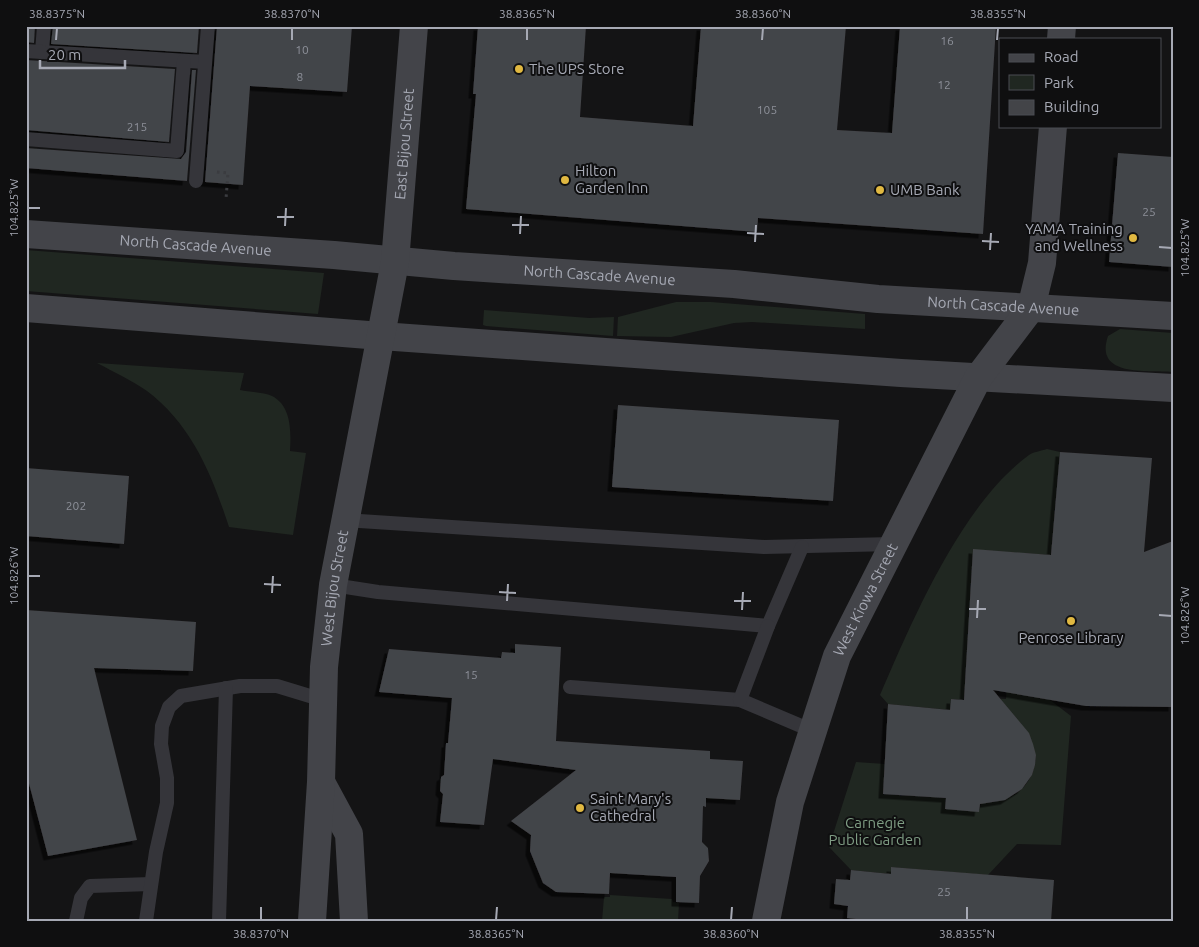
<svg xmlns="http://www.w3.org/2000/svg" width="1199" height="947" font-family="Ubuntu,sans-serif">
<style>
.green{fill:#202721}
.building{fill:#434448;filter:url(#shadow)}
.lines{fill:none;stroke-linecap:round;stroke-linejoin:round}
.path{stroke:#3b3c40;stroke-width:3;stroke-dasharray:2.5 4;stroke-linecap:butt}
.service{stroke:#35353a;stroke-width:14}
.secondary{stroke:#434449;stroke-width:28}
.ticks{fill:none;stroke:#a6a9b4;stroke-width:2}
.poi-dot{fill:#e0b841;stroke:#0f0f10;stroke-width:2}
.labels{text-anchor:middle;stroke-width:4;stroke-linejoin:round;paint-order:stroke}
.number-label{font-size:12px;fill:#8d9099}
.poi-label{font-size:15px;fill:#a6a9b4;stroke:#0f0f10;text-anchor:start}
.street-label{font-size:15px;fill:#a6a9b4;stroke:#0f0f10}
.park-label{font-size:15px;fill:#7f9d84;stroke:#0f0f10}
.neatline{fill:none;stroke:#a6a9b4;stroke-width:2}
.ticks-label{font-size:12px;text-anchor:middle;fill:#a6a9b4}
</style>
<defs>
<filter id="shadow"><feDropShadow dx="-4.5" dy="4.5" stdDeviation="0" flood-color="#0009"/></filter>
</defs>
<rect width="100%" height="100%" fill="#141415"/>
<g class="green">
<polygon points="26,250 324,273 318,314 26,291"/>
<polygon points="676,302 711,302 865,314 865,329 752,322 734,323 671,337 617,336 618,317"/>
<polygon points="484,310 589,318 614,317 613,336 486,326 483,325"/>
<path d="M1120,329L1173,333V372C1146,370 1094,377 1108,336Z"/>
<path d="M97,363L244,373L240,390C250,392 264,392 272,396C292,406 291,433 290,451L306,453L293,535L229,527C212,475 192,425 147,391C131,380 114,372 97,363Z"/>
<path d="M1047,449L1060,452L1051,555L973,550L964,700L951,699L950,710L888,704L880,695C913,619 961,505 1029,455C1033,452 1041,451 1047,449Z"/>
<path d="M1007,678L1050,700L1071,716L1061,845L1017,844L988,875L891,867V874L851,870L829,847L856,762L885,764L883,794L946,798L945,809L979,811L981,803C1012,801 1033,790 1036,755L989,698L1006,699Z"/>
<polygon points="610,895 672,899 673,902 679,903 678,921 602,921 604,897 610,897"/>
</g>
<g class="building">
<polygon points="26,26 35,26 34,43 26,42"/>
<polygon points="53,26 199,26 197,53 51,44"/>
<polygon points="217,26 352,26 347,92 250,86 243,185 205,182"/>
<polygon points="478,26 586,26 580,117 693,126 701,26 846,26 837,130 892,133 900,26 996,26 983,234 758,218 757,232 466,209 476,94 473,94"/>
<polygon points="26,60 175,69 169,142 26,130"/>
<polygon points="192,70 196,70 187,181 26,168 26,148 181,159 186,152"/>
<polygon points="1118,153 1173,157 1173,267 1109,262"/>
<polygon points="618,405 839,420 833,501 612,487"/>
<polygon points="1060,452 1152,458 1144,552 1173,541 1173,707 1086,706 993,690 1029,733 1033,744 1036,755 1035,765 1032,775 1022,789 1005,800 980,804 979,812 945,809 946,798 883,794 888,704 950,710 951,699 964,700 973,549 1051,555"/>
<polygon points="26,468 129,476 124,544 26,536"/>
<polygon points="26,610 196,622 193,671 94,668 137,840 48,856 26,772"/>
<polygon points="515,644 561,647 556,741 710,751 710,759 743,761 740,800 706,798 706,807 703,806 702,842 708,848 709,861 700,876 699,903 676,902 676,877 610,873 609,894 556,892 543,883 530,851 531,835 511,821 576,770 493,759 484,825 440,822 443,794 440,791 441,777 444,775 446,743 448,743 452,698 379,692 389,649 501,658 502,652 515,653"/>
<polygon points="891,867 1054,880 1051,921 873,921 847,918 848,906 834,904 836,879 850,880 851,870 891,874"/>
</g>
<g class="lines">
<polyline class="path" points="217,172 228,173 226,199"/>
<g class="service">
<polyline points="44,26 42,52 205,62"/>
<polyline points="26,51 42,52"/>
<polyline points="26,139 177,151 184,61"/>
<polyline points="196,181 208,26"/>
<polyline points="344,520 764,547 893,544"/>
<polyline points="333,585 378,592 768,626 802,547"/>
<polyline points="570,687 740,700 813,731"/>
<polyline points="740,700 768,626"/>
<polyline points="76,921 81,898 90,886 151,884"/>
<polyline points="146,921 156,852 167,803 167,778 161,744 162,726 169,707 181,696 240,686 277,686 323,700"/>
<polyline points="219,921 226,688"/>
</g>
<g class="secondary">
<polyline points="1061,39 1062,26"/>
<path id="s1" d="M26,234L334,255L454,266L734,284L878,299L1173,316"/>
<polyline points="26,308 381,336 901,373 1173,388"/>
<polyline points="322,784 349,834 354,921"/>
<path id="s2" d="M312,921L321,782L324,667L333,585L395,262L414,26"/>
<path id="s3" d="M766,921L790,802L837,656L978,378L1031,308L1042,263L1053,126"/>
</g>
</g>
<path class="ticks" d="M56,40L57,28M292,40V28M527,40V28M762,40L763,28M997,40L998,28M28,208H40M277,217H294M512,225H529M285,226L286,208M747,233L764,234M520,234L521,216M982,241L999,242M755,242L756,225M1159,247L1172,248M990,250L991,233M28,576H40M264,584L281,585M499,592L516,593M272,593L273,576M507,601L508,584M734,601H751M969,609H986M742,610L743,592M1159,615L1172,616M977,618L978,600M261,920V907M496,920L497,907M731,920L732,907M967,920V907"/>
<g class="poi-dot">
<circle cx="519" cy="69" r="5"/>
<circle cx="565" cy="180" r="5"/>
<circle cx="880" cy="190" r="5"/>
<circle cx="1133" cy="238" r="5"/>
<circle cx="1071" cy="621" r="5"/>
<circle cx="580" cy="808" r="5"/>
</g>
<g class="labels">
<g class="number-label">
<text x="947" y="45">16</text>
<text x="302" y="54">10</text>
<text x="300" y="81">8</text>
<text x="944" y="89">12</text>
<text x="767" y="114">105</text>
<text x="137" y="131">215</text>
<text x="1149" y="216">25</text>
<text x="76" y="510">202</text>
<text x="471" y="679">15</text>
<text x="944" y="896">25</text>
</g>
<g class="poi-label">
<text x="529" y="74">The UPS Store</text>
<text x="575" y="176">Hilton<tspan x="575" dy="17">Garden Inn</tspan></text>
<text x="890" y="195">UMB Bank</text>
<text x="1123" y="234" text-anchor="end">YAMA Training<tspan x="1123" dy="17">and Wellness</tspan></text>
<text x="1071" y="643" text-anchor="middle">Penrose Library</text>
<text x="590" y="804">Saint Mary's<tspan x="590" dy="17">Cathedral</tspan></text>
</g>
<g class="street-label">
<text dy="5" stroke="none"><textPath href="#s2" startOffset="784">East Bijou Street</textPath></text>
<text dy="5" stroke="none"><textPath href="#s1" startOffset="170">North Cascade Avenue</textPath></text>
<text dy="5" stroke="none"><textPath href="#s1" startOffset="575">North Cascade Avenue</textPath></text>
<text dy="5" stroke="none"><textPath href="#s1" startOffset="980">North Cascade Avenue</textPath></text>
<text dy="5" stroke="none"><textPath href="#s2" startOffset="334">West Bijou Street</textPath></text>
<text dy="5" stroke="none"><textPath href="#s3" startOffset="338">West Kiowa Street</textPath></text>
</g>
<g class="park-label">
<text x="875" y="828">Carnegie<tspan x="875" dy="17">Public Garden</tspan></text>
</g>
</g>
<rect width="1199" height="947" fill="none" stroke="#0f0f10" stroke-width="55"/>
<rect x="999" y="38" width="162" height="90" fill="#0f0f10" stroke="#4b4d52"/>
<rect x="1009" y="54" width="25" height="8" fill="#434449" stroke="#4b4d52"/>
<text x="1044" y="62" font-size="15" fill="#a6a9b4">Road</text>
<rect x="1009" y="75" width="25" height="15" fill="#202721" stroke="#4b4d52"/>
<text x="1044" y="88" font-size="15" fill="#a6a9b4">Park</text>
<rect x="1009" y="100" width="25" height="15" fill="#434448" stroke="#4b4d52"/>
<text x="1044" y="112" font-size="15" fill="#a6a9b4">Building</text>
<path d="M40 60v8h85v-8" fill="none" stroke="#a6a9b4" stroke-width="2.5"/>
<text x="48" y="60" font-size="15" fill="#a6a9b4" stroke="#0f0f10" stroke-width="4" paint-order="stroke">20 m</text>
<rect x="28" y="28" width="1144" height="892" class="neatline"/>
<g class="ticks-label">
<text x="57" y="18">38.8375°N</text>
<text x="292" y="18">38.8370°N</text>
<text x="527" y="18">38.8365°N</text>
<text x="763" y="18">38.8360°N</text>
<text x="998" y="18">38.8355°N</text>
<text transform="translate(14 208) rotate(-90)" y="4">104.825°W</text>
<text transform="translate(1185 248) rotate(-90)" y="4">104.825°W</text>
<text transform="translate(14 576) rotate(-90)" y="4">104.826°W</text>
<text transform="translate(1185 616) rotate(-90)" y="4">104.826°W</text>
<text x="261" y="938">38.8370°N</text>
<text x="496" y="938">38.8365°N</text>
<text x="731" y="938">38.8360°N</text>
<text x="967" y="938">38.8355°N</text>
</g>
</svg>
